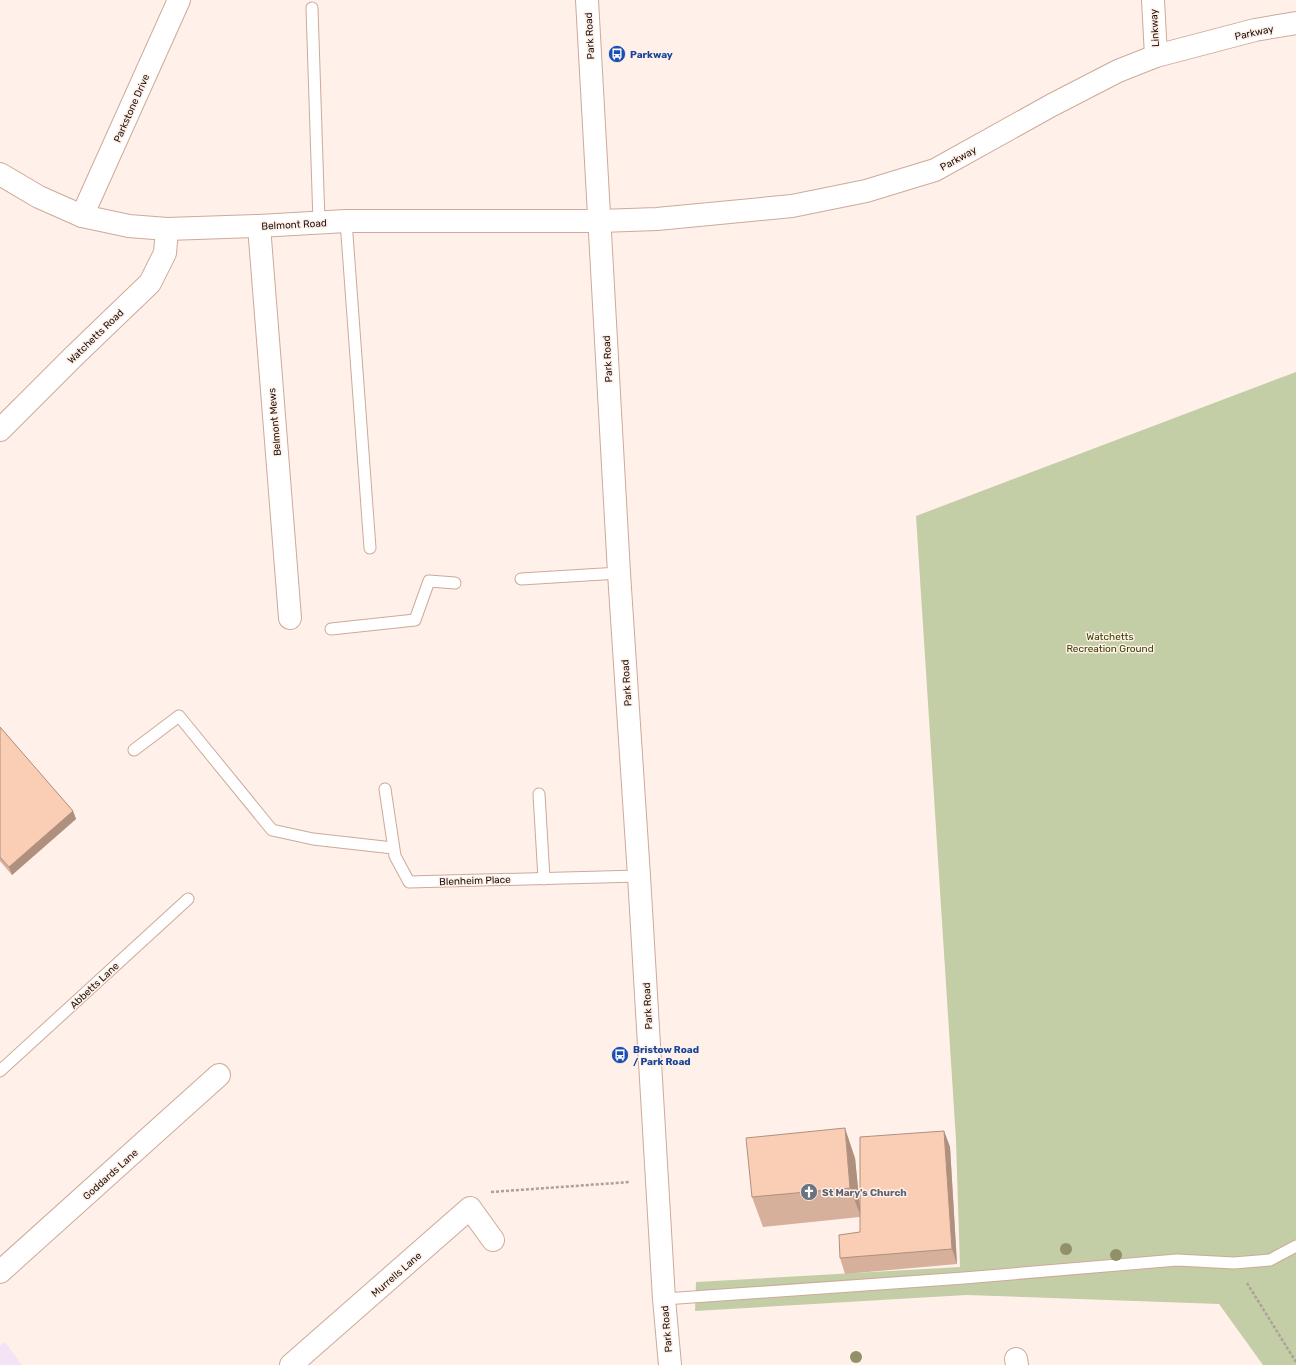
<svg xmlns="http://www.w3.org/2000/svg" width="1296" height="1365" font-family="Rubik,sans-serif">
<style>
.commercial{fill:#f4e3f6}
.green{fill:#c3cea6}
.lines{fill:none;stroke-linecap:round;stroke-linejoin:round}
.service-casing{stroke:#cdaa9a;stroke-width:13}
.minor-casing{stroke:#cdaa9a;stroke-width:24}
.path{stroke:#aea09a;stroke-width:2.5;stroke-dasharray:3 2;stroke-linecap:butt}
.service{stroke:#fff;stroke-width:11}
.minor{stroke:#fff;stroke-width:22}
.tree{fill:#919069}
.wall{fill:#d7b09c}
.shaded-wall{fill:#af907f}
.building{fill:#facdb5;stroke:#af907f}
.labels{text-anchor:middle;stroke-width:3;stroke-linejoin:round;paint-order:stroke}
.street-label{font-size:10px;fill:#1e120c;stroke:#fff0e9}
.transit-label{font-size:10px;font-weight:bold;fill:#164399;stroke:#fff0e9;text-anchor:start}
.park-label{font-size:10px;fill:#374100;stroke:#fff0e9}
.worship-label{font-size:10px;font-weight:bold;fill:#5b616d;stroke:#fff0e9;text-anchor:start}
</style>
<rect width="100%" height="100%" fill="#fff0e9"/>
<polygon class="commercial" points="5,1342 22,1365 0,1365 0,1345"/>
<polygon class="green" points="1296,372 1296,1365 1263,1365 1219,1304 966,1295 695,1311 696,1282 960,1267 956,1140 916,516"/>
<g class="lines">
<defs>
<g id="service">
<polyline points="312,8 319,222"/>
<polyline points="346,221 370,548"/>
<polyline points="521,579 619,573"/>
<polyline points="331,629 415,620 429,581 455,583"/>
<polyline points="134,750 179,716 272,830 313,839 393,848"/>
<polyline points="385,789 395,856 409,882 639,876"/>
<polyline points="539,794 544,879"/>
<polyline points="0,1071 188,899"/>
<polyline points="664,1299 964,1278 1177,1260 1234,1263 1270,1260 1296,1246"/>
</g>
<g id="minor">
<polyline points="587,0 619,573 639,876 664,1299 670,1365"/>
<polyline points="1153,0 1156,56"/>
<polyline points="0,174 39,197 82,216 129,226 167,229 259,226 346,221 600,221 657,219 792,206 866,191 935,170 1052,105 1118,71 1156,56 1255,30 1296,23"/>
<polyline points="82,216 179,0"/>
<polyline points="259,226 290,618"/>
<polyline points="0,430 73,357 150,283 165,253 167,229"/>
<polyline points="0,1272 219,1075"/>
<polyline points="1016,1359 1017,1365"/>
<polyline points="291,1365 470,1208 493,1240"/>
</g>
</defs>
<use href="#service" class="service-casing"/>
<use href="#minor" class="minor-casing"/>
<g class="path">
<polyline points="491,1192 630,1182"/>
<polyline points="1247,1283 1296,1362"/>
</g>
<use href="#service" class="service"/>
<use href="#minor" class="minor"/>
</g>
<g class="tree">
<circle cx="1066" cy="1249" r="6"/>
<circle cx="1116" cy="1255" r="6"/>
<circle cx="856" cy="1357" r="6"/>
</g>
<g class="wall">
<polygon points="0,727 73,811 76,819 12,875 0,861"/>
<polygon points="944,1131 950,1147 957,1264 845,1274 840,1258 860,1232 860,1217 763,1227 752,1197 855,1158 860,1210"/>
</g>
<g class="shaded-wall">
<polygon points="73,811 76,819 12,875 9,867"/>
<polygon points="845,1128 855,1158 861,1217 850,1188"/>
<polygon points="944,1131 950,1147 957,1264 952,1249"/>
</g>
<g class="building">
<polygon points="0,727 73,811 9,867 0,857"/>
<polygon points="845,1128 850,1188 752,1197 746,1138"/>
<polygon points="944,1131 952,1249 840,1258 839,1235 860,1232 860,1137"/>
</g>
<defs>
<symbol id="bus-disc" viewBox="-11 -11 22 22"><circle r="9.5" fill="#1a4fb4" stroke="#fff0e9"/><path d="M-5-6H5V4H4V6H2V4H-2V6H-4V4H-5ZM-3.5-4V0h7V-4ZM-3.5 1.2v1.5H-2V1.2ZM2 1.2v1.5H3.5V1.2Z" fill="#fff"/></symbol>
<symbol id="church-disc" viewBox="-11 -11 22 22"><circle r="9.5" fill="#6b7280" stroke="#fff0e9"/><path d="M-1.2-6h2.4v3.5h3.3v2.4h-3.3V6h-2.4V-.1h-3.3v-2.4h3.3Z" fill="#fff"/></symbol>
</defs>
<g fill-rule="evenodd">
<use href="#bus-disc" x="607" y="44" width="20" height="20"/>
<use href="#bus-disc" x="610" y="1045" width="20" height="20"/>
<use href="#church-disc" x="799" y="1182" width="20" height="20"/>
</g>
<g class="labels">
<g class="street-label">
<text transform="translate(1154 28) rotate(-93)" y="4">Linkway</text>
<text transform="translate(1254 32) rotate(-12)" y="4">Parkway</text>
<text transform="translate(589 36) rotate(-93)" y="4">Park Road</text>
<text transform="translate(131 108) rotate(-66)" y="4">Parkstone Drive</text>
<text transform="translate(958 158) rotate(-29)" y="4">Parkway</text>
<text transform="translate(294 224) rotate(-3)" y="4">Belmont Road</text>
<text transform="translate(95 336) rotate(-44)" y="4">Watchetts Road</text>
<text transform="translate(607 359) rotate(-93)" y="4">Park Road</text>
<text transform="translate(274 422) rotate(-95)" y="4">Belmont Mews</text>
<text transform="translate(626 683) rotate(-94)" y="4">Park Road</text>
<text transform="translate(475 880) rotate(-2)" y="4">Blenheim Place</text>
<text transform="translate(94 985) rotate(-43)" y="4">Abbetts Lane</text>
<text transform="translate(647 1006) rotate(-93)" y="4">Park Road</text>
<text transform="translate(110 1174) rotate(-42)" y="4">Goddards Lane</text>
<text transform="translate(396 1274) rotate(-41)" y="4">Murrells Lane</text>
<text transform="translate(666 1329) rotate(-95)" y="4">Park Road</text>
</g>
<g class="transit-label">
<text x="630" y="58">Parkway</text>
<text x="633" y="1053">Bristow Road<tspan x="633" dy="12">/ Park Road</tspan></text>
</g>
<g class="park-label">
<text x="1110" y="640">Watchetts<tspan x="1110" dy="12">Recreation Ground</tspan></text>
</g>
<g class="worship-label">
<text x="822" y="1196">St Mary's Church</text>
</g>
</g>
</svg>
